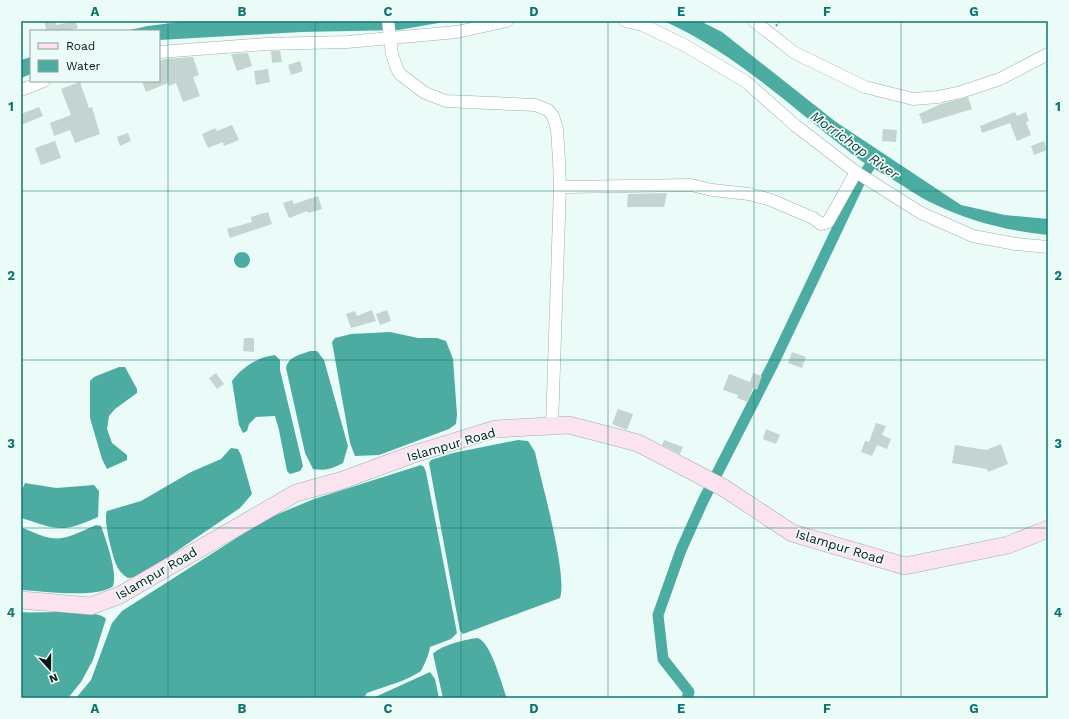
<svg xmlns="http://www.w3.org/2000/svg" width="1069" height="719" font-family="'Work Sans',sans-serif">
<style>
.water{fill:#4caca1}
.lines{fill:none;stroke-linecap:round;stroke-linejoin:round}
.canal{stroke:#4caca1;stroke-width:11}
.building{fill:#c4d4d1}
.street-casing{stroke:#9faeab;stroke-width:13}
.secondary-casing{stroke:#9faeab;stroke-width:18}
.path{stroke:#818c8a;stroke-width:2;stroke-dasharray:2 2;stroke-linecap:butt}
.street{stroke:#fff;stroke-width:12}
.secondary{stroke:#fbe3f0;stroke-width:17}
.grid{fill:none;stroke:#0f766e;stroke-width:1;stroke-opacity:0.55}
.labels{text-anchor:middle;stroke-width:3.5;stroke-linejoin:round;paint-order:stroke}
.street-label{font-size:13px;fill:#0e1413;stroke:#ebfbf8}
.water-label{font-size:14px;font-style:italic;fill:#16423d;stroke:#ebfbf8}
.neatline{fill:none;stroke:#0f766e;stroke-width:1.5}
.grid-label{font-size:13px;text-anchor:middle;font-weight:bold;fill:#0f766e}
</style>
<rect width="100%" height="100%" fill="#ebfbf8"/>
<g class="water">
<polygon points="187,21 449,21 399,30 301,32 159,40 159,31 125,31 148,26"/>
<path d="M664,21H700L722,32L836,122L961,205L1005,215L1048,219V235C1008,231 968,221 932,203C917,196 904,186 890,178C877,170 863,163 852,154C791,107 735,53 664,21Z"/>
<polygon points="31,57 31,74 21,78 21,60"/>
<circle cx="242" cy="260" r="8"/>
<polygon points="390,332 418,338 437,338 446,341 453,359 457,415 456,424 449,429 379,455 355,456 350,443 332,342 335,338 351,334"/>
<path d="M310,351H317L324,360L348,446L343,463C332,469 325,471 313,469L305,453L286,368C289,356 300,355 310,351Z"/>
<path d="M275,355L280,360V370L303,466L300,471L290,474L287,471L279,430L275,416L256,417L249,424L247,431L243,433L239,425L232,381C242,367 258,357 275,355Z"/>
<polygon points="119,367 125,367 137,389 137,393 115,409 109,416 107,429 112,443 127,455 127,460 107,469 102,459 90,418 90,381 94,377"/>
<path d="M518,440L528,441L535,452C541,481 568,575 560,598L463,634L460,631L429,463L431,460L453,453Z"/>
<path d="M231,448L238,449L241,455L252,494L240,508L146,572L136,577L128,578C123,575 118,570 116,564C112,554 103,520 107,511L141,501L191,472L221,459Z"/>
<path d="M421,465L424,467L426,472L457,633L451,639L430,647C429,655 424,665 421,671C405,682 385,686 367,693L364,698H76L91,680L112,623L122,611L266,519L314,499Z"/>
<path d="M25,483L56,488L94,485L99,491L98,517C60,534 57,529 21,518V492Z"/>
<path d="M96,525L101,526C106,540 118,573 113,586C98,599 42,591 21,590V527C58,544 60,541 96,525Z"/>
<path d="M21,612C38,614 97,608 106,619L93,660L81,682L68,698H21Z"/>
<path d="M478,638C492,644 501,684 507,698H443L433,654C441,645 467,639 478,638Z"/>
<polygon points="430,672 435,679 439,698 373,698"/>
</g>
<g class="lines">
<g class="canal">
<polyline points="865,173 873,161"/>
<polyline points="687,698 689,692 663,659 658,615 681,550 703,501 773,364 860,181"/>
</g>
</g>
<g class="building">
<polygon points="44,21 55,21 56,25 75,21 78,28 67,31 45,31 46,28"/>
<polygon points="271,51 280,51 282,62 272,63"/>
<polygon points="248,53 252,66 237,71 231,54"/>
<polygon points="193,57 199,75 193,77 200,96 183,102 176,83 169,86 168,83 146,92 142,81 159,81 159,61 165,59"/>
<polygon points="300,61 303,71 291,75 288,65"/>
<polygon points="268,69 270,82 256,85 254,71"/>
<polygon points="80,82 89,108 92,107 100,134 75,143 70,130 54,136 50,123 71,115 61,89"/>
<polygon points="968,97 972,109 923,124 919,114 941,104"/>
<polygon points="39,107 43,116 21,125 21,114"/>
<polygon points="1015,112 1017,116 1026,112 1029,121 1026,122 1031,135 1017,141 1010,123 982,133 980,126"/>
<polygon points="232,125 239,140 224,146 223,142 208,148 202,134 215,128 217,131"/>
<polygon points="883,129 897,130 896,142 882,141"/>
<polygon points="128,133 131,141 120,146 117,137"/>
<polygon points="55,141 61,158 41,165 35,148"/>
<polygon points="1044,141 1047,150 1034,155 1031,146"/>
<polygon points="667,193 664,207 627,207 628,194"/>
<polygon points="318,196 322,209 308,213 307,211 289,218 283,203 292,200 294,204"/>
<polygon points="268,212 272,224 230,238 227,229 252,222 251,217"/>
<polygon points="372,310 376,321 351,328 346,314 355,311 357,316"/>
<polygon points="387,310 391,321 380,325 376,314"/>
<polygon points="244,338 254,338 254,352 243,351"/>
<polygon points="792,352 806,357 802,368 788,363"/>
<polygon points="216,373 224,384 217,389 209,378"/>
<polygon points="753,373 762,376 757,390 753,388 748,402 737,398 738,395 723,390 729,374 750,382"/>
<polygon points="618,409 633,414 627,430 612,424"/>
<polygon points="876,423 886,426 882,435 891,439 887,449 877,445 872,456 861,452 865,441 869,442"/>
<polygon points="766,429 780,435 776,444 763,439"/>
<polygon points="664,440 683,447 680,454 662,445"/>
<polygon points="1001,444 1008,464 988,472 987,469 952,463 955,445 986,450"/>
</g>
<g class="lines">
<defs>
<g id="street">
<polyline points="388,21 392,54 397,69 401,75 425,93 446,101 535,105 548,110 553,116 557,129 559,160 560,187 552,426"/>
<polyline points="625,21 643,25 684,45 745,81 796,126 856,172 921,213 973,236 1016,244 1048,247"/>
<polyline points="754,21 795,53 865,87 913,99 938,97 961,92 1000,79 1048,54"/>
<polyline points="159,52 266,44 347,42 457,32 507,21"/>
<polyline points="21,90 44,81"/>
<polyline points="565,187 691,185 712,190 749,194 771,200 813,218 821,224 828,222 856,172"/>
</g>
<polyline id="secondary" points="21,600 91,606 120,595 296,493 340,481 411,455 495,429 569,425 638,443 724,488 792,533 905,566 1008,545 1048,529"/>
</defs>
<use href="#street" class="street-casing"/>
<use href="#secondary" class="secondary-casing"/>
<polyline class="path" points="776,26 780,21"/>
<use href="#street" class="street"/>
<use href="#secondary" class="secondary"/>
</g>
<path class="grid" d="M168,21V698M315,21V698M461,21V698M608,21V698M754,21V698M901,21V698M21,191H1048M21,360H1048M21,528H1048"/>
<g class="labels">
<g class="street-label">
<text transform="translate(451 444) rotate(-16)" y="5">Islampur Road</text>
<text transform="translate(840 546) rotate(17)" y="5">Islampur Road</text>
<text transform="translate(156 573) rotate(-30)" y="5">Islampur Road</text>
</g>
<g class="water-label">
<text transform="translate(855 145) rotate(36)" y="5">Morrichap River</text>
</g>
</g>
<rect width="1069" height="719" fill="none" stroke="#ebfbf8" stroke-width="44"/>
<rect x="30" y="30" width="130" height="52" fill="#ebfbf8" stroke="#939f9c"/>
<rect x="38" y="43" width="20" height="6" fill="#fbe3f0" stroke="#939f9c"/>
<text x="66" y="50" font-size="12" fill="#0e1413">Road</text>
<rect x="38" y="60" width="20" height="12" fill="#4caca1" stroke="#939f9c"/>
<text x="66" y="70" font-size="12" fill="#0e1413">Water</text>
<g transform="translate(50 669) rotate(159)" stroke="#ebfbf8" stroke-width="3" paint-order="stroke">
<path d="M0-3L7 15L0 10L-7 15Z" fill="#0e1413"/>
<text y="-6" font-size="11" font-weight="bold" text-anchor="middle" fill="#0e1413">N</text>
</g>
<rect x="22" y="22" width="1025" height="675" class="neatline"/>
<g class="grid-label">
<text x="95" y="16">A</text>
<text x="242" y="16">B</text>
<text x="388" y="16">C</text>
<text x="534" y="16">D</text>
<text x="681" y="16">E</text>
<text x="827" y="16">F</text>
<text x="974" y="16">G</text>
<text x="11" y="111">1</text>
<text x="1058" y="111">1</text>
<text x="11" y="280">2</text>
<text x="1058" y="280">2</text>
<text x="11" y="448">3</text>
<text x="1058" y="448">3</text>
<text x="11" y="617">4</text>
<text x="1058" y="617">4</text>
<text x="95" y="713">A</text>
<text x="242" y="713">B</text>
<text x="388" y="713">C</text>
<text x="534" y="713">D</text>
<text x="681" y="713">E</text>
<text x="827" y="713">F</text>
<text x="974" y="713">G</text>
</g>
</svg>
